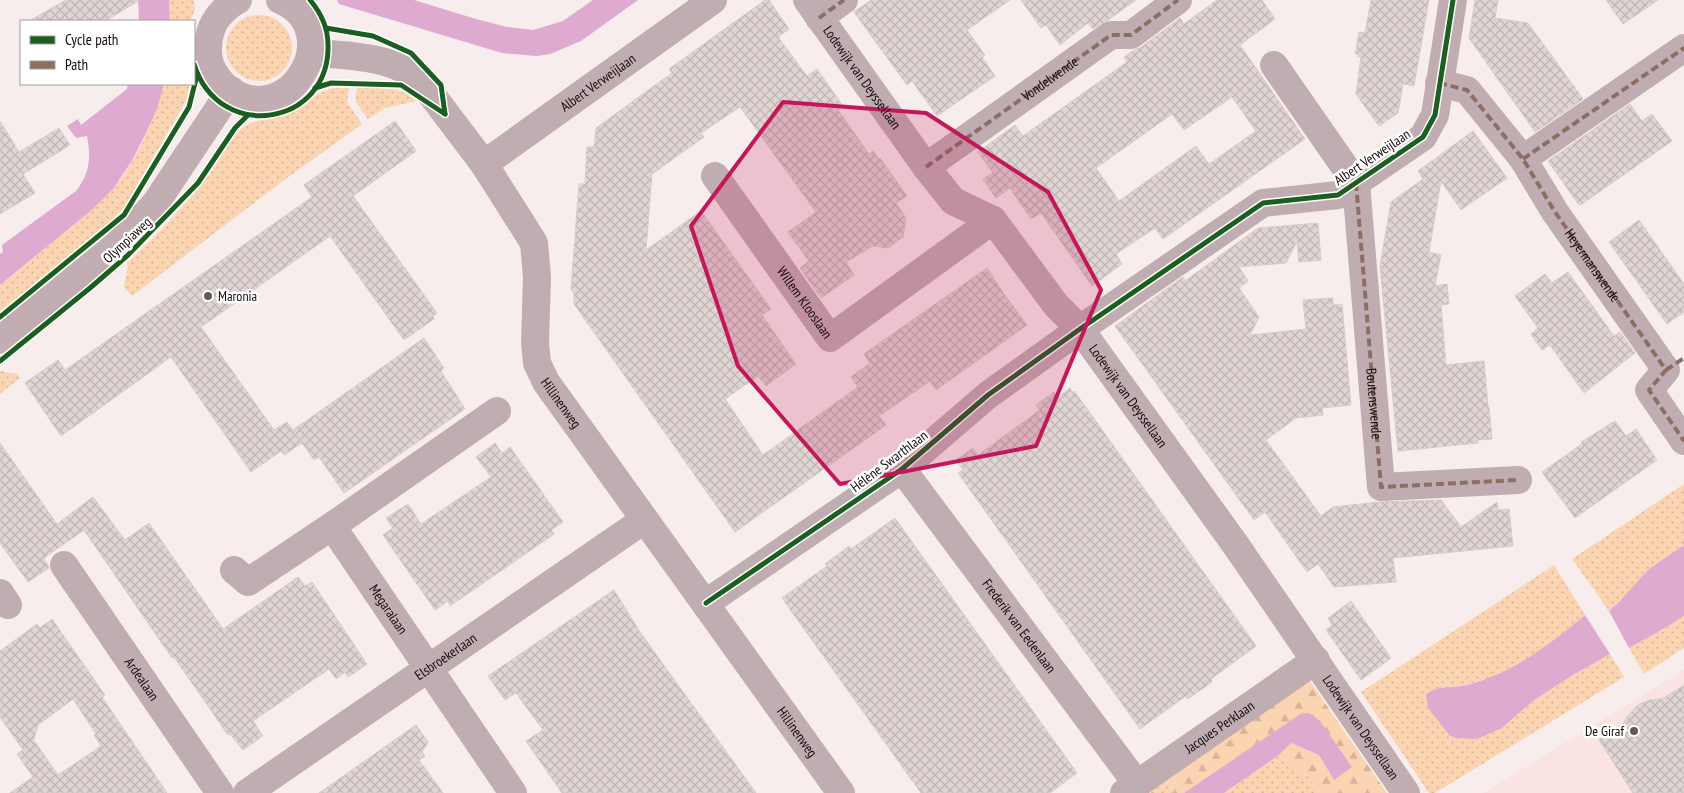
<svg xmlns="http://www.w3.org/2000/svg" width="1684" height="793" font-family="'PT Sans Narrow',sans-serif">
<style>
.built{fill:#fae3e2}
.grass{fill:url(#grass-dots)}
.forest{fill:url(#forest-firs)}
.water{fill:#deaacf}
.building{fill:url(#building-cross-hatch);stroke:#d6cdca;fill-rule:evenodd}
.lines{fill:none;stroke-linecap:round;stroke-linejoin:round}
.minor{stroke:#c0adb2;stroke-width:28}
.major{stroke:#c2adb3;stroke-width:28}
.quiet{stroke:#8d6e63;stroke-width:4;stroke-dasharray:8 4;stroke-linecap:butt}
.cycleway-casing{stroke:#fff;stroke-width:8}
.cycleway{stroke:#1b5e20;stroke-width:5}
.marked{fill:#c2185b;fill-opacity:0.2;stroke:#c2185b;stroke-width:4;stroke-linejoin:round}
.poi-dot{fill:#645959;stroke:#fff;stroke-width:2}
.labels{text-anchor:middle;stroke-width:5;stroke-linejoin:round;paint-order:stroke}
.street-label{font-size:14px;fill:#140a0a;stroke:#fff}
.poi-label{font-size:14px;fill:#140a0a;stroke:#fff;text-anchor:start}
</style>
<defs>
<pattern id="grass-dots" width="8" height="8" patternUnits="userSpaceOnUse" patternTransform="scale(1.25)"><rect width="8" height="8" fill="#fbd4b2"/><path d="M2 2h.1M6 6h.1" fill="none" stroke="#d6b598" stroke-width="1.8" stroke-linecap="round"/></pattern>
<pattern id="forest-firs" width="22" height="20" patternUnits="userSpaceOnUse" patternTransform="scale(1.25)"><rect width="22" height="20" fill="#fbd4b2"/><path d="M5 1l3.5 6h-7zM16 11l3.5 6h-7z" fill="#d6b598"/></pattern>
<pattern id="building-cross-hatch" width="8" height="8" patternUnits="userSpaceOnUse" patternTransform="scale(1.25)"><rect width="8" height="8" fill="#e0d5d2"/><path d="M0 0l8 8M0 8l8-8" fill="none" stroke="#bfb6b3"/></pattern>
</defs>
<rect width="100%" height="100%" fill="#f8eded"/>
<polygon class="built" points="1684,670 1684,793 1483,793"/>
<g class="grass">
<polygon points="169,0 194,0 195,10 190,21 170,21"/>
<circle cx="259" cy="48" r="33"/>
<path d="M164,84H190L186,101L125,206L114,219L101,231L0,312V285C22,268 43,250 65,232C81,219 98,205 113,189C137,161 154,119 164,84Z"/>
<path d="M334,88H349L347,102L362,124L287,178L132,296L124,287L128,266L126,264C155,237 182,209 207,178C217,165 231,137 242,128C256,117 276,121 292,112C309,104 315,92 334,88Z"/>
<path d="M357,88C379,88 399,85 417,101L385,108L368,119L355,101Z"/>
<polygon points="0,371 17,374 20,378 0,394"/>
<polygon points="1684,484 1684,545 1672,553 1609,611 1572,559"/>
<polygon points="1554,565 1585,615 1554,641 1523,662 1489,678 1464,686 1441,687 1502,728 1533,701 1571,676 1610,654 1624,677 1435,793 1429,793 1361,692"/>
<polygon points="1684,616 1684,648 1644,674 1629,648 1658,632"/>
<polygon points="1279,755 1287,765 1308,776 1319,793 1224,793"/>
<polygon points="1162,778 1173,793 1140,793"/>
</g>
<polygon class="forest" points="1307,677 1387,793 1319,793 1308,776 1287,765 1279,755 1291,743 1319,755 1334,779 1302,714 1184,793 1173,793 1162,778"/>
<g class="water">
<polygon points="138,0 169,0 170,21 139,21"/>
<polygon points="337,0 414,0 476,19 507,27 533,30 563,21 593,0 638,0 581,41 550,54 536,56 502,53 339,4"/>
<path d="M128,84H164L157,109L146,133L133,159L114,188L93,209L0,285V254L3,252L2,245L76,191C90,173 91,158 87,136L76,138L67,126L78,119L81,125L127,89Z"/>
<polygon points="1684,545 1684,616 1658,632 1629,648 1609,611 1618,603 1649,569"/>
<path d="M1585,615L1610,654L1571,676L1533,701L1502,728L1477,739L1456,738L1450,736L1428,708L1426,695C1436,685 1449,688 1462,686C1471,685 1480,681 1488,678C1525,664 1555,640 1585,615Z"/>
<polygon points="1302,713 1309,713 1320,721 1352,767 1334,780 1319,755 1291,743 1279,755 1224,793 1184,793"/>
</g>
<g class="building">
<polygon points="66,0 140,0 105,21 29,21"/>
<polygon points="765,0 769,0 789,29 778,37 807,76 817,69 843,106 838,110 869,154 873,151 879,159 880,158 907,196 896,203 906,218 903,237 888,248 873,246 846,262 854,275 821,298 800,268 809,261 788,232 816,212 740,107 701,133 704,137 652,174 646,250 701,211 771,309 762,315 796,364 766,386 758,376 725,399 763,455 858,387 851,377 870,363 864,354 987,268 1004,294 1027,325 936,390 930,381 879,416 886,425 735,532 574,304 574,294 571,289 579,184 585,184 587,147 594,147 596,128 672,73 669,69"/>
<polygon points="871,0 1010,0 967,30 985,55 982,57 995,76 937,116 912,81 907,85 854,12"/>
<polygon points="1021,0 1136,0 1108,20 1093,29 1088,23 1060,45 1046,25 1041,28"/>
<path d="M1217,0H1262L1275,19L1240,45L1305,139L1163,239L1155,228L1116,254L1122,264L1092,286L1041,213L1031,219L1010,188L996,198L983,179L993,173L978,152L1015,125L1023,136L1127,62L1124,57L1135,49L1140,48L1180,18L1184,24ZM1232,97L1256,131L1209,164L1196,146L1119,201L1096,168L1172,114L1184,130Z"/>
<polygon points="1371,0 1429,0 1414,86 1403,84 1398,113 1379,126 1356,94 1361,57 1358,57 1358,54 1355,54 1359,32 1365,33"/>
<polygon points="1475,0 1498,0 1495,18 1528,23 1583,99 1535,132 1469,38"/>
<polygon points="1606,0 1658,0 1623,24"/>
<polygon points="1630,104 1642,121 1652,114 1672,141 1582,204 1579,205 1548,161"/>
<polygon points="0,121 19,152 59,128 70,145 23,174 35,193 0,214"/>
<polygon points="395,121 416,151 353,196 437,313 433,316 434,319 404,340 330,236 201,327 274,430 287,422 302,443 284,455 281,451 251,472 171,357 61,436 25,383 58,360 65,370 312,197 304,185"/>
<polygon points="1473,131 1507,178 1461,210 1441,181 1429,252 1441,255 1435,286 1447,284 1449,304 1441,305 1446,365 1484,361 1488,407 1489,407 1492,439 1478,440 1478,443 1398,451 1380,266 1391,202 1423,179 1418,171"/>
<polygon points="1639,220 1684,284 1684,312 1667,324 1609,242"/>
<polygon points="1318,223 1321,260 1299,262 1297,241 1286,263 1239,267 1248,281 1239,288 1259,317 1250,335 1306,329 1303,300 1333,298 1333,305 1342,304 1351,405 1322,408 1323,415 1296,418 1266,440 1321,516 1333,507 1379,502 1441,500 1461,527 1497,502 1498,510 1509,509 1513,546 1393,558 1396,582 1334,587 1318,564 1307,572 1265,512 1254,520 1115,326 1183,277 1185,281 1258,228"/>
<polygon points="1568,272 1614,336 1620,332 1635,353 1584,393 1550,345 1542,350 1531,334 1538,328 1515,296 1545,274 1552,283"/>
<polygon points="424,338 444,368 441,371 465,409 344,493 319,457 314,460 293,430"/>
<polygon points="1070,388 1072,392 1074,391 1088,410 1256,646 1211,679 1212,682 1188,699 1186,696 1140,729 958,473 963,470 956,460 973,448 978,455 1040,410 1036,405 1054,392 1058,397"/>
<polygon points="1615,421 1626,436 1636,429 1657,460 1575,518 1542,472 1582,444 1581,442"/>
<polygon points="0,443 57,524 93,497 125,540 149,523 223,629 298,577 305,586 312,582 367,664 348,677 345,672 336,679 329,669 253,721 263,736 243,750 230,734 228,735 174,657 172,658 84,530 44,558 49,568 28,582 0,543"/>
<polygon points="495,443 502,453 510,447 563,522 551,530 554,534 537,546 450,606 448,601 435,610 383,535 393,528 386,518 408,504 421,524 491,477 476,457"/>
<polygon points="895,518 1077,773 1050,793 921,793 782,598 827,566 825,564 849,546 851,549"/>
<polygon points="614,590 640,632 756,793 562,793 526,741 543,730 516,693 505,700 488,676"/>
<polygon points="1351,601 1391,658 1361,680 1326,630 1332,625 1328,618"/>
<path d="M52,619L105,695L102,697L167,793H10L33,777L17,754L23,750L0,717V651L37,624L40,628ZM73,699L96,734L94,735L101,746L58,775L35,742L33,743L38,725Z"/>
<polygon points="1684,685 1684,793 1633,793 1599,740 1623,723 1632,711 1638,705 1649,700 1662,699"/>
<polygon points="416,725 428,742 422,752 425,756 419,760 443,793 319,793"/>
</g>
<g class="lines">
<g class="minor">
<path id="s1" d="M807,0L926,167L953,201L993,220L1056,305L1080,329L1235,544L1406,793"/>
<polyline points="819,18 844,0"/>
<path id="s2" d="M311,53C334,54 369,56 391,64C407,69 420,81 431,94L484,164L534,243L537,277L535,343L537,363L546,382L841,793"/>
<path id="s3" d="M1274,65L1356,183L1381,487L1518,480"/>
<polyline points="1439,83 1467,90 1523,159 1555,212 1666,370 1649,390 1684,441"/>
<polyline points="1523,159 1684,48"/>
<path id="s4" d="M484,164L713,0"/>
<polyline points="926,167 1111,35 1131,35 1178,0"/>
<path id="s5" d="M715,176L830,338L993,220"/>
<path id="s6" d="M902,469L1137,784"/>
<polyline points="332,526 497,411"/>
<path id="s7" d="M64,565L220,793"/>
<path id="s8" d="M234,570L248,582L332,526L513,793"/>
<polyline points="0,593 8,605"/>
<polyline points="706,603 902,469 988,395 1080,329 1263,203 1338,195 1423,137 1435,115 1453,0"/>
<path id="s9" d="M247,793L644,520"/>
<path id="s10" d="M1124,793L1316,660"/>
</g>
<g class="major">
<path d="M238,0C219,11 208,26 208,49C207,64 216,79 227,88C288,135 350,30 280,0"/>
<polyline points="0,340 118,244 155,204 231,90"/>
</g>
<g class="quiet">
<polyline points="819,18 844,0"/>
<path id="s11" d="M1439,83L1467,90L1523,159L1555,212L1666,370L1649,390L1684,441"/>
<polyline points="1523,159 1684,48"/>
<path id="s12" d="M926,167L1111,35H1131L1178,0"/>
<polyline points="1356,183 1381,487 1518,480"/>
<polyline points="1666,370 1684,358"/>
</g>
<defs>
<g id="cycleway">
<polyline points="326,28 373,36 411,53 441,85 445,114"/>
<path d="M194,64C219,144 330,126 328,45C328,28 321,13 310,0"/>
<polyline points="315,88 331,83 401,85 445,114"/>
<polyline points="0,317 124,215 189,107 197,75"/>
<polyline points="0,361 90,288 128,255 198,183 235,128 248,115"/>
<polyline points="706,603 902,469 988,395 1080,329 1263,203 1338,195 1423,137 1435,115 1453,0"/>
</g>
</defs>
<use href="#cycleway" class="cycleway-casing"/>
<use href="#cycleway" class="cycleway"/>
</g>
<path class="marked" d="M783,102L926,113L1048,192L1101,290L1036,446L840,484L738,366L691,226Z"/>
<g class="poi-dot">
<circle cx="208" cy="296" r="5"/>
<circle cx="1634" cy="731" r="5"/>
</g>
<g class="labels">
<g class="street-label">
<text dy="5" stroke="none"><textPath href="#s1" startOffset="95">Lodewijk van Deyssellaan</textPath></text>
<text dy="5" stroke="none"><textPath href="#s12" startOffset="152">Vondelwende</textPath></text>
<text dy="5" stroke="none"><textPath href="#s4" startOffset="140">Albert Verweijlaan</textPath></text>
<text transform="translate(1372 157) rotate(-34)" y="5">Albert Verweijlaan</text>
<text transform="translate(127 240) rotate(-43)" y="5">Olympiaweg</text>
<text dy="5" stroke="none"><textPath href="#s11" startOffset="245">Heyermanswende</textPath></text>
<text dy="5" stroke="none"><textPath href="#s5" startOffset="155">Willem Klooslaan</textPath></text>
<text dy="5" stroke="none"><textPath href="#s1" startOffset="515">Lodewijk van Deyssellaan</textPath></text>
<text dy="5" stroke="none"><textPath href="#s2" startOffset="480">Hillinenweg</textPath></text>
<text dy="5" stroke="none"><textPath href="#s3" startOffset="365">Boutenswende</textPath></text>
<text transform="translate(889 461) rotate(-37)" y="5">Hélène Swarthlaan</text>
<text dy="5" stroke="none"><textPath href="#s8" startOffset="220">Megaralaan</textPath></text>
<text dy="5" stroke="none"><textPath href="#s6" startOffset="196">Frederik van Eedenlaan</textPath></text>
<text dy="5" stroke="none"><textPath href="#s9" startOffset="241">Elsbroekerlaan</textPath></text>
<text dy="5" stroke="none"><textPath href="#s7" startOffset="138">Ardealaan</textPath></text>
<text dy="5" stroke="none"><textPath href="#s10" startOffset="116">Jacques Perklaan</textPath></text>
<text dy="5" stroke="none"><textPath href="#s1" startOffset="920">Lodewijk van Deyssellaan</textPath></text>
<text dy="5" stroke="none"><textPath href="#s2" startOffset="885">Hillinenweg</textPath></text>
</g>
<g class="poi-label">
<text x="218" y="301">Maronia</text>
<text x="1624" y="736" text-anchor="end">De Giraf</text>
</g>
</g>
<rect x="20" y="20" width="175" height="65" fill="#ffffff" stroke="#a19d9d"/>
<rect x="30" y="36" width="25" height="8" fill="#1b5e20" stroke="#a19d9d"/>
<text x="65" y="45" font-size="15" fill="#140a0a">Cycle path</text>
<rect x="30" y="61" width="25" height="8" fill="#8d6e63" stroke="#a19d9d"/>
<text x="65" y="70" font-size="15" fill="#140a0a">Path</text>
</svg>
